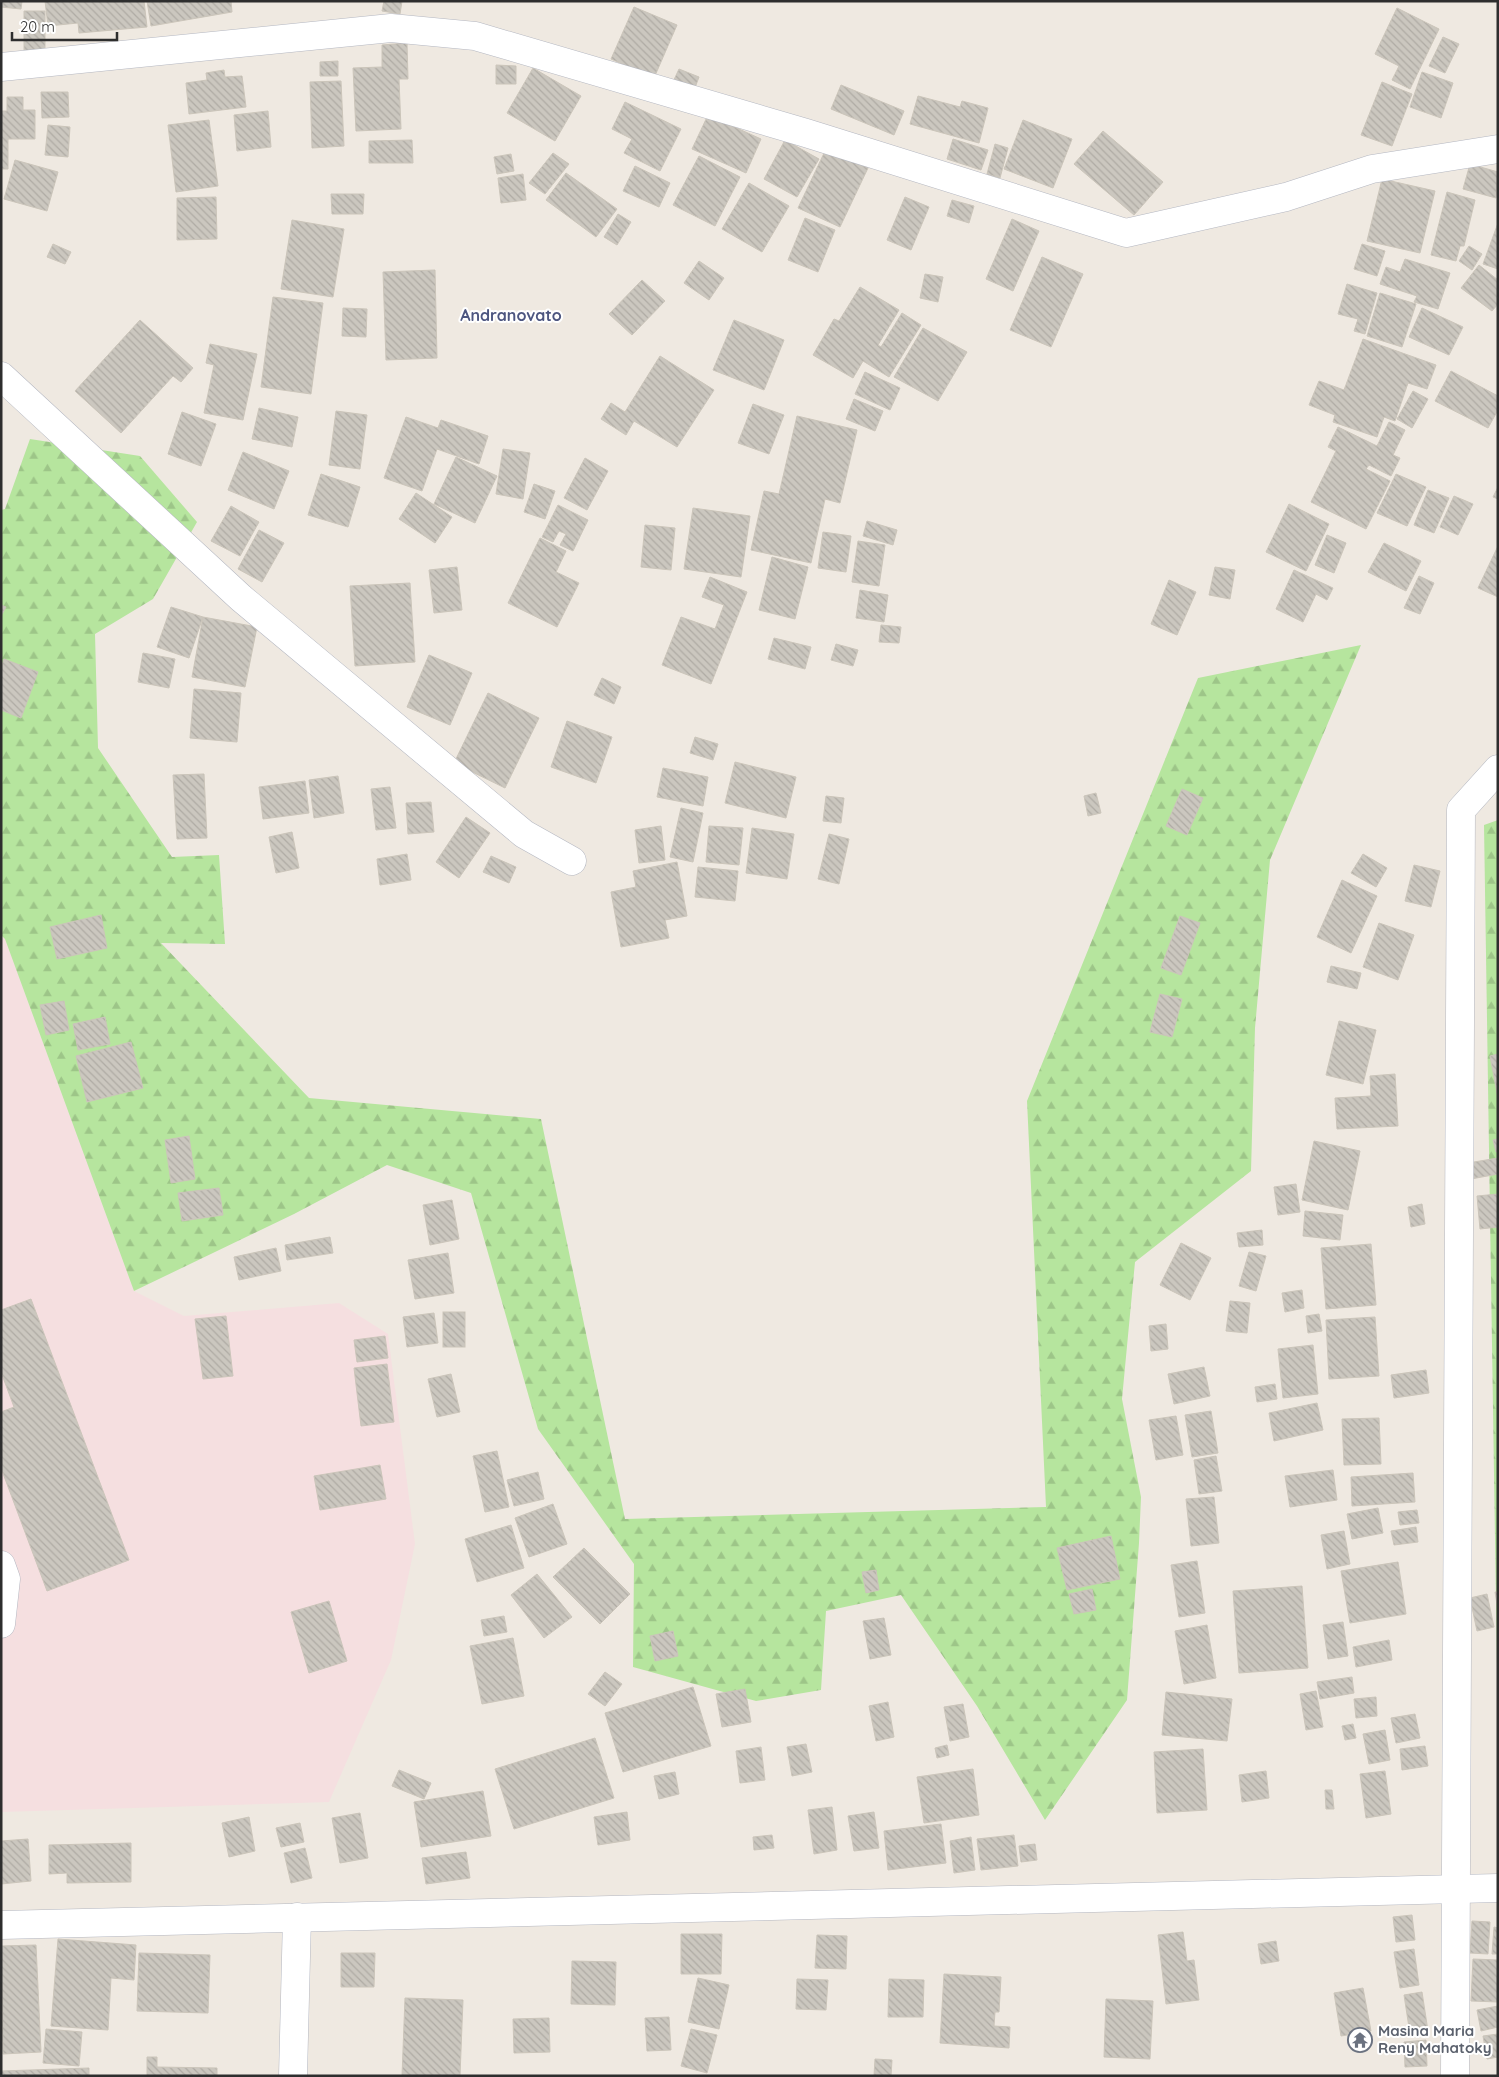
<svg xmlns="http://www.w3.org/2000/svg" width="1499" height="2077" font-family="Quicksand,sans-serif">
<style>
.medical{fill:#f5dfe0}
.forest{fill:url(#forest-firs)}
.building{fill:url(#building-back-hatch);stroke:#cbc5ba}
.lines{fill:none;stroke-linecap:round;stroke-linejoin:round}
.minor-casing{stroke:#b4b7c1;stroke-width:29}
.minor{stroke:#fff;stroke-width:28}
.labels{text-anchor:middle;stroke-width:4;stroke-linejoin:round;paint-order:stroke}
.worship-label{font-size:15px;font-weight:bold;fill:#5b616d;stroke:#fff;text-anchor:start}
.neighbourhood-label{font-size:16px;font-weight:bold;fill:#4d5680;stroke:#fff}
</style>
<defs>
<pattern id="forest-firs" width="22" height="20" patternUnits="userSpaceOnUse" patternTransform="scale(1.25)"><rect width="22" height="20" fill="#b6e59e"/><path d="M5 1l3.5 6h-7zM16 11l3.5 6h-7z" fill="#9dc588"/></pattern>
<pattern id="building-back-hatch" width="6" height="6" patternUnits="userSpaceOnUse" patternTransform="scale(1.25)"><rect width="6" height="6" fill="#cbc7bf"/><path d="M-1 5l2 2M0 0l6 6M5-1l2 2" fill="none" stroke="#afaba4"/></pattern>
</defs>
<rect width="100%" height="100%" fill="#efe9e1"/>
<polygon class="medical" points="1,935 5,939 134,1291 184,1316 339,1303 388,1334 415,1544 391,1660 329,1802 1,1812"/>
<g class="forest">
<polygon points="30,439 140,456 197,522 153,599 95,634 98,748 172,857 219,855 225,944 161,943 309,1098 541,1119 625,1519 1046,1507 1027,1101 1198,678 1361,645 1270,860 1255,1028 1251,1171 1135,1262 1122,1399 1141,1497 1139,1543 1127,1700 1045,1820 977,1706 901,1595 826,1611 821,1690 756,1701 633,1667 634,1564 538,1429 471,1193 387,1165 294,1214 134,1291 5,939 1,935 1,510 5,509"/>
<polygon points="1498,820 1498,1733 1484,825"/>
</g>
<g class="building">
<polygon points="1,1 22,1 21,9 1,7"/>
<polygon points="45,1 144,1 147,27 79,33 78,23 48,26"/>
<polygon points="147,1 231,1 232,12 151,26"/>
<polygon points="384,1 402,1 400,14 382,11"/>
<polygon points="634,7 677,25 654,78 611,59"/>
<polygon points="1397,8 1439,29 1410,89 1392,80 1399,66 1375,54"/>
<polygon points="24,11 45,11 45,52 24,51"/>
<polygon points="1443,37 1459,44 1445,73 1429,66"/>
<polygon points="407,43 408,79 399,79 401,129 356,131 353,68 382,67 382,45"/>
<polygon points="338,61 338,76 320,76 320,62"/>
<polygon points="496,65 516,66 516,84 496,84"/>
<polygon points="533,68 581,96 555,141 507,113"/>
<polygon points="679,69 699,77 693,93 672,84"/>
<polygon points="224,70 225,77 242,76 246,107 189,114 186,83 207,80 206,73"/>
<polygon points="1422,72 1453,83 1441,118 1410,107"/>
<polygon points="341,81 344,146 312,148 310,82"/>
<polygon points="1382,82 1412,94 1392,146 1361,135"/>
<polygon points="841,85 904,111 894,135 831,109"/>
<polygon points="41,92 68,92 69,117 42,118"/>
<polygon points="918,96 960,107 962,101 988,108 979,143 910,124"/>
<polygon points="7,97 23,97 23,110 35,110 35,139 8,139 8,169 1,169 1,111 7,111"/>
<polygon points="625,102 681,129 660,171 624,153 632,139 612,129"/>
<polygon points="268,111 271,147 237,151 234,115"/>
<polygon points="708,115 761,139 746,173 692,149"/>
<polygon points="209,120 218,186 176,192 168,125"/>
<polygon points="1023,120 1072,139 1053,188 1004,169"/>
<polygon points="48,125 70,127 68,157 45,155"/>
<polygon points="1103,131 1163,182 1134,215 1074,164"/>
<polygon points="953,139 988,150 981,170 947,159"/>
<polygon points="412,140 413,163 369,163 369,141"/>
<polygon points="785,140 819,159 797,197 764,179"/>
<polygon points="995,144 1008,148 1000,178 987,174"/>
<polygon points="826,149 868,168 840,227 798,208"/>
<polygon points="553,153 569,164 545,194 529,183"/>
<polygon points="511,154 514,171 497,174 494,157"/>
<polygon points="699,156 740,177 715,226 673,205"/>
<polygon points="15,160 58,172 47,211 4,199"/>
<polygon points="1470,164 1498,172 1496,198 1463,189"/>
<polygon points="635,166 670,183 659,207 623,191"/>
<polygon points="566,173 617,209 596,237 546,200"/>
<polygon points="523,174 526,200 501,203 498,178"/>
<polygon points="1382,179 1435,191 1420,253 1367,241"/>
<polygon points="749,183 789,206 762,252 722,229"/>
<polygon points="1447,192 1475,200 1464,246 1460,246 1456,261 1431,255"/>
<polygon points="331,194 364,194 363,214 332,214"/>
<polygon points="216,197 217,239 177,240 177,198"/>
<polygon points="905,197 929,207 911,250 887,240"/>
<polygon points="952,200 974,206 969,223 947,216"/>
<polygon points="618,214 631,222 617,245 604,237"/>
<polygon points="805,218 835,230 818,272 788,260"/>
<polygon points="1012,219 1039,231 1013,291 986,279"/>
<polygon points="292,220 344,229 333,297 281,289"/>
<polygon points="1498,223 1498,269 1483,264"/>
<polygon points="53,244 71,252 65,264 47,257"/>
<polygon points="1362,244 1385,251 1377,276 1354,269"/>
<polygon points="1469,246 1482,254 1472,270 1459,261"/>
<polygon points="1042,257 1083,274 1051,347 1010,330"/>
<polygon points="1405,259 1450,273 1438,309 1414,302 1417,296 1380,284 1386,267 1400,272"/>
<polygon points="699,261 724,278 709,300 684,283"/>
<polygon points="1479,265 1498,280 1498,304 1492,311 1461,288"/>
<polygon points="435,270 437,358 386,360 383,272"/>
<polygon points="925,274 943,277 938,302 920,298"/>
<polygon points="642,280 665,301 632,335 609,314"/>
<polygon points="1347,284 1377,293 1365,334 1354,331 1358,319 1338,314"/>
<polygon points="860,287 899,310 878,345 881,347 902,313 921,325 889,377 863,361 853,378 813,355 834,319 839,321"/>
<polygon points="1380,293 1416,304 1402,347 1367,336"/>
<polygon points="273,297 323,303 311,394 261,387"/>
<polygon points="343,308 367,309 366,337 342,336"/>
<polygon points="1422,308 1463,327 1449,355 1409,337"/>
<polygon points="140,320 193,368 181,382 173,376 121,433 75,391"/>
<polygon points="734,320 784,340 764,390 713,370"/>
<polygon points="923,328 967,352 938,401 894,377"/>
<polygon points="1363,339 1436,365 1427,389 1408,383 1395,421 1384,417 1377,437 1333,422 1335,415 1309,405 1319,381 1344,390"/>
<polygon points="210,344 257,354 243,420 204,413 214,365 206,363"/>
<polygon points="660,356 714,390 677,447 634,421 626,435 601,419 611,403 625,412"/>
<polygon points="1451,371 1498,396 1498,410 1488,428 1435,401"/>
<polygon points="865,372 900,388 890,410 855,394"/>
<polygon points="1413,391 1428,399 1412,428 1397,419"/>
<polygon points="854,399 883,411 875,431 846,419"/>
<polygon points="753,404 784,415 769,454 738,443"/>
<polygon points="259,408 298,417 292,447 252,439"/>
<polygon points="336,411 367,415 360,469 329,465"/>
<polygon points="182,412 216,424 201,466 168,454"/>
<polygon points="797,416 857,430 840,503 825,499 811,563 751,550 764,491 779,494"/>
<polygon points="406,417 438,428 441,420 488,436 479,464 437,449 422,491 384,478"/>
<polygon points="1389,422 1405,430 1393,455 1400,458 1391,476 1369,465 1366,469 1390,481 1366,529 1311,502 1336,451 1328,447 1338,427 1377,446"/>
<polygon points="503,449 530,453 523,499 496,494"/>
<polygon points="243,452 289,471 274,509 228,490"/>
<polygon points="456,457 497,476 475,523 434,504"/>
<polygon points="585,458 608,471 587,510 564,498"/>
<polygon points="321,474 360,487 348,527 308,515"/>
<polygon points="1396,474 1426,487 1407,526 1377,513"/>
<polygon points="534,484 555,491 545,519 524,512"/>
<polygon points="1498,487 1498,499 1493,497"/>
<polygon points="1428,490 1449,498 1434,533 1414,525"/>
<polygon points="416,493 452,517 435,543 399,519"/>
<polygon points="1454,496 1473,504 1458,535 1440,527"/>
<polygon points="1289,504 1329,524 1306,571 1266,552"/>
<polygon points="558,505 588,520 573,551 560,545 566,534 559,531 553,542 542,537"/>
<polygon points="231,506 259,522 240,556 211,541"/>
<polygon points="693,508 750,516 741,577 684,569"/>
<polygon points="867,521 897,530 893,545 863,536"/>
<polygon points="645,525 675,528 671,570 641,567"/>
<polygon points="259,530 284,543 262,582 238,569"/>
<polygon points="823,532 851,536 846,572 818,568"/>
<polygon points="1327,535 1346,543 1334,573 1315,565"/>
<polygon points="540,538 566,551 556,572 579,583 557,627 508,603"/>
<polygon points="858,541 885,545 879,586 852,582"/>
<polygon points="1384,543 1421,561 1406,591 1368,572"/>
<polygon points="1498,546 1498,597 1478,588"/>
<polygon points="772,557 808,567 795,619 759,610"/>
<polygon points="457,567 462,610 434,613 429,570"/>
<polygon points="1215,567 1235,570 1230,599 1209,595"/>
<polygon points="1294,570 1333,588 1327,600 1316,594 1303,622 1276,609"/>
<polygon points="1419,576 1434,583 1420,614 1404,608"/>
<polygon points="710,577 747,592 711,684 662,665 681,617 715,629 724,605 702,597"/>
<polygon points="1169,580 1196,592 1177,635 1151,624"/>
<polygon points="410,583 415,662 355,666 350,586"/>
<polygon points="860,590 888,595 884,622 856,618"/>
<polygon points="1,605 6,607 1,616"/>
<polygon points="171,607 203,617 189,658 157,647"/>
<polygon points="203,617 257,627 245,687 192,677"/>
<polygon points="881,625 901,627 899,643 879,642"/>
<polygon points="774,638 811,647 805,669 768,659"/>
<polygon points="836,644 858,650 853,666 831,660"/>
<polygon points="143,653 175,659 169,688 138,682"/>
<polygon points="429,655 472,673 450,725 407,707"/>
<polygon points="4,659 38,672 21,718 1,710 1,668"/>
<polygon points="602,678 621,687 614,704 594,695"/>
<polygon points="194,689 241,693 237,742 190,738"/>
<polygon points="488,693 539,718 505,788 454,763"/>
<polygon points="567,721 612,737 596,783 551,767"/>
<polygon points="695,737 718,744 713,760 690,753"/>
<polygon points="735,762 796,777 786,818 725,803"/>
<polygon points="663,768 708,777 703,806 657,797"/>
<polygon points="204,774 207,838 177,839 173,775"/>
<polygon points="338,776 344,813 314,818 309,780"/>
<polygon points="305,781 309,813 263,819 259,787"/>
<polygon points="390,787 396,828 376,830 371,789"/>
<polygon points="1182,789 1203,798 1187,835 1166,826"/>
<polygon points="1096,793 1101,813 1088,816 1084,796"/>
<polygon points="826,796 844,798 841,823 823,821"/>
<polygon points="431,802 434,832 408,834 406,803"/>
<polygon points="681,808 703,813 693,862 670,857"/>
<polygon points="466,817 490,833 459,878 436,862"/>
<polygon points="661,826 665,860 639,863 635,830"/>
<polygon points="709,826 743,828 739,865 706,862"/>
<polygon points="752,828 794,834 787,879 746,873"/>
<polygon points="292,832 299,868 276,873 269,837"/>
<polygon points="829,834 849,839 839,884 818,879"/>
<polygon points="407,854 411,880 380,885 377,859"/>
<polygon points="1363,854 1387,868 1376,887 1351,873"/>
<polygon points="491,856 516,867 509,883 483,872"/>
<polygon points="677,862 687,916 665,920 669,938 621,947 611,892 636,887 633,871"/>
<polygon points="1414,865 1440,871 1431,907 1405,901"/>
<polygon points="698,867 738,871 735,901 695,897"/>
<polygon points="1342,880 1377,896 1351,953 1317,937"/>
<polygon points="101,915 107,948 57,959 50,927"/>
<polygon points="1180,916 1200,923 1181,975 1161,968"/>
<polygon points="1379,923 1414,935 1398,980 1363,967"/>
<polygon points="1331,966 1361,973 1357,989 1327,982"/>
<polygon points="1160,994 1182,999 1172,1037 1150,1032"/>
<polygon points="64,1001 69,1030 46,1035 40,1005"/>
<polygon points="105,1017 110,1044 78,1050 73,1024"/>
<polygon points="1339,1021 1376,1030 1363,1084 1326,1075"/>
<polygon points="131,1042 143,1088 87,1102 76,1056"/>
<polygon points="1498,1054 1498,1098 1490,1056"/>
<polygon points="1395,1074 1398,1126 1337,1129 1335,1098 1371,1096 1370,1076"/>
<polygon points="189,1136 195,1179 171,1183 165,1140"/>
<polygon points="1498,1139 1498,1152 1496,1152 1493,1140"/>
<polygon points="1314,1141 1360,1151 1348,1210 1302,1200"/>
<polygon points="1498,1158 1498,1174 1471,1179 1468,1163"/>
<polygon points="1296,1184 1300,1212 1278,1215 1274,1187"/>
<polygon points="219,1188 223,1215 182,1221 178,1193"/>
<polygon points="1498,1194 1498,1227 1480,1229 1477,1196"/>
<polygon points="452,1200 459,1239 430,1245 423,1205"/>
<polygon points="1422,1204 1425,1224 1411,1227 1408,1207"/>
<polygon points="1305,1211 1343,1215 1340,1240 1303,1236"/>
<polygon points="1262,1230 1263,1245 1239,1247 1237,1233"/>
<polygon points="330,1237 333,1253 287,1260 285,1245"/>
<polygon points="1181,1243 1211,1258 1190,1300 1160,1285"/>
<polygon points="1371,1244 1376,1305 1326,1309 1321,1248"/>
<polygon points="276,1248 281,1271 239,1280 234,1257"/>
<polygon points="1249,1252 1266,1256 1256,1291 1239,1286"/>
<polygon points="448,1253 454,1293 415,1299 408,1260"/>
<polygon points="1302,1290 1304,1308 1285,1312 1282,1293"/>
<polygon points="31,1299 129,1560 47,1591 1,1468 1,1412 14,1407 1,1372 1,1310"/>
<polygon points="1230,1301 1250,1303 1247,1333 1226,1331"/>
<rect x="443" y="1312" width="22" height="35"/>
<polygon points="434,1313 438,1343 407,1347 403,1317"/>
<polygon points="1319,1314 1322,1331 1308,1333 1306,1316"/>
<polygon points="226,1316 233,1376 203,1379 195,1319"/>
<polygon points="1375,1317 1379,1376 1329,1379 1326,1320"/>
<polygon points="1166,1324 1168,1349 1151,1351 1149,1326"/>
<polygon points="385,1336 388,1358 357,1362 354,1340"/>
<polygon points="1313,1345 1318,1394 1283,1398 1278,1349"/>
<polygon points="387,1364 394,1422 361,1426 354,1368"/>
<polygon points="1204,1367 1210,1396 1174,1404 1168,1374"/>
<polygon points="1426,1370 1429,1393 1394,1398 1391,1375"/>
<polygon points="451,1374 460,1412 437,1417 428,1379"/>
<polygon points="1275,1384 1277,1399 1257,1402 1255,1387"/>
<polygon points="1317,1403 1323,1430 1274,1441 1269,1413"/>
<polygon points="1211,1411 1218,1453 1192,1457 1185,1415"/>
<polygon points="1176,1416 1183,1455 1156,1460 1149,1420"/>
<polygon points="1379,1418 1381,1464 1344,1465 1342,1419"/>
<polygon points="497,1451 509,1507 485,1512 473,1456"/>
<polygon points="1216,1456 1222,1491 1199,1494 1194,1460"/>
<polygon points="380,1465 386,1499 320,1510 314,1476"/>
<polygon points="1333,1470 1337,1500 1290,1507 1285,1476"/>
<polygon points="538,1472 544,1499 514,1506 507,1480"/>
<polygon points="1413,1473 1415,1502 1352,1506 1351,1477"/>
<polygon points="1214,1497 1219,1543 1191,1546 1186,1499"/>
<polygon points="553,1504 567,1544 529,1557 515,1518"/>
<polygon points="1378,1508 1383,1533 1352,1539 1347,1514"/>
<polygon points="1417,1510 1419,1523 1400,1525 1398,1512"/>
<polygon points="511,1525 524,1568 477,1582 465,1539"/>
<polygon points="1416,1527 1418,1542 1394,1545 1391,1531"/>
<polygon points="1344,1531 1350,1564 1327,1569 1321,1535"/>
<polygon points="1111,1536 1120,1579 1067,1590 1057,1548"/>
<polygon points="584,1548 630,1594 600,1624 553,1577"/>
<polygon points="1197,1561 1205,1613 1179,1617 1171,1565"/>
<polygon points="1398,1562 1406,1614 1350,1623 1341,1571"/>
<polygon points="876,1570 879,1590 866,1593 862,1572"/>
<polygon points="537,1574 572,1617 544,1638 511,1595"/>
<polygon points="1302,1586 1308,1668 1239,1673 1233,1591"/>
<polygon points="1092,1589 1096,1610 1074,1614 1069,1594"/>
<polygon points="1495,1592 1498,1592 1498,1610"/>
<polygon points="1487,1594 1494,1627 1477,1631 1470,1598"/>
<polygon points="329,1601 347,1661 309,1673 291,1612"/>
<polygon points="504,1616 507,1632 484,1636 481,1620"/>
<polygon points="884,1618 891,1655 870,1659 863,1621"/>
<polygon points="1343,1622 1348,1656 1328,1659 1323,1625"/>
<polygon points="1207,1625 1216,1678 1184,1684 1175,1631"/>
<polygon points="673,1631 678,1656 655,1661 650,1636"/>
<polygon points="513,1638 524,1696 482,1704 470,1646"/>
<polygon points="1389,1640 1392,1660 1356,1667 1353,1647"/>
<polygon points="605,1672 622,1684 605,1706 588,1694"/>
<polygon points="1352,1677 1354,1693 1320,1699 1317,1682"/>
<polygon points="693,1687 711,1746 623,1772 605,1713"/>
<polygon points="745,1689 751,1722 722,1727 716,1694"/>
<polygon points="1316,1691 1323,1727 1306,1730 1300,1694"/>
<polygon points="1166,1692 1232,1699 1227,1741 1162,1735"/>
<polygon points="1376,1697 1377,1716 1356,1718 1354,1699"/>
<polygon points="888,1702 894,1737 876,1741 869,1706"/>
<polygon points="963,1704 969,1737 950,1741 944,1707"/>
<polygon points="1415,1714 1420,1738 1396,1743 1391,1718"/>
<polygon points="1353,1724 1356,1738 1345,1740 1342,1726"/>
<polygon points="1385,1730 1390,1760 1369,1764 1363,1734"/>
<polygon points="595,1738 614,1798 514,1829 495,1769"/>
<polygon points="806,1744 812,1772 792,1776 787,1747"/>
<polygon points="947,1745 949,1755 937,1758 935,1748"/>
<polygon points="1425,1746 1428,1766 1402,1770 1400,1749"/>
<polygon points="761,1747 765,1780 740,1783 736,1751"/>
<polygon points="1203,1749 1207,1810 1157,1813 1154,1752"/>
<polygon points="973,1769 979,1815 924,1823 917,1777"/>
<polygon points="399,1770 431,1783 424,1799 392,1786"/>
<polygon points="1266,1771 1269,1798 1242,1802 1239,1775"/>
<polygon points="1385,1771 1391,1814 1366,1818 1360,1774"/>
<polygon points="675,1772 679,1794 659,1799 654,1776"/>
<polygon points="1325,1790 1332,1790 1334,1809 1326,1809"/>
<polygon points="483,1791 491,1836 421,1847 414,1802"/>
<polygon points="832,1807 837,1850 814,1854 808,1810"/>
<polygon points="627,1812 630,1840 598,1845 594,1817"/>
<polygon points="874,1812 879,1848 854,1851 848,1816"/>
<polygon points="360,1813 368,1858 340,1863 332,1818"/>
<polygon points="249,1817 255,1851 229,1857 222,1823"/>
<polygon points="300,1823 304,1842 281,1847 276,1828"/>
<polygon points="941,1824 946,1863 888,1870 884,1831"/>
<polygon points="772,1835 774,1848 754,1850 753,1837"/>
<polygon points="1014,1835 1018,1866 981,1870 977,1839"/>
<polygon points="971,1837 975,1870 954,1873 950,1841"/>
<polygon points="28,1839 31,1881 1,1884 1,1841"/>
<polygon points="131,1843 131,1882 67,1883 67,1873 49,1874 49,1845"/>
<polygon points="1035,1844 1037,1860 1021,1862 1019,1846"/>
<polygon points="305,1848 312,1878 291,1883 284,1853"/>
<polygon points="466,1852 470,1878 426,1884 422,1858"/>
<polygon points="1412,1915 1415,1940 1396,1942 1393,1917"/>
<polygon points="1472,1921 1490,1922 1488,1954 1470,1953"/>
<polygon points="1494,1927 1498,1928 1498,1954 1492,1954"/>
<polygon points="1183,1932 1187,1961 1194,1960 1199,2000 1166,2004 1158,1935"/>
<polygon points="681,1934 722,1934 721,1974 681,1974"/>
<polygon points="817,1935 847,1936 846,1969 815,1968"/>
<polygon points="58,1939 136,1945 134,1980 111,1978 108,2030 51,2026"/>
<polygon points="1276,1941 1279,1961 1261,1964 1258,1944"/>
<polygon points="36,1945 41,2052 3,2054 1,1946"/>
<polygon points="1414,1949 1419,1985 1400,1988 1394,1952"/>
<polygon points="139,1953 210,1955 208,2013 137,2011"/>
<polygon points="341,1953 375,1953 374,1987 341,1987"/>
<polygon points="1473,1959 1498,1960 1498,2002 1471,2001"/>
<polygon points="572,1961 616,1962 615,2005 571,2004"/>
<polygon points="944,1974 1001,1977 999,2012 995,2012 994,2026 1010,2027 1009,2048 940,2043"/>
<polygon points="698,1978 729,1985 719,2029 688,2022"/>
<polygon points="797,1979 828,1980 826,2010 796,2009"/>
<polygon points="889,1979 924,1980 923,2017 888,2017"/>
<polygon points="1363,1988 1371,2031 1341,2036 1334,1993"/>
<polygon points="1422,1992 1428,2031 1410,2034 1404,1995"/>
<polygon points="405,1998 463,2000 460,2076 402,2076"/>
<polygon points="1106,1999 1153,2001 1150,2059 1104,2057"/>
<polygon points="1498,2006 1498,2027 1481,2031 1477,2010"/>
<polygon points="669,2017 671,2050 647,2051 645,2018"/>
<polygon points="549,2018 550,2052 514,2053 513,2019"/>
<polygon points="46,2029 82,2032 79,2066 43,2063"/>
<polygon points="691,2029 717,2035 707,2073 681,2066"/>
<polygon points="1498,2034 1498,2057 1487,2059 1483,2036"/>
<polygon points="1426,2040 1427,2066 1405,2067 1404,2042"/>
<polygon points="147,2057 157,2057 157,2067 217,2068 217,2076 147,2076"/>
<polygon points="875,2059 892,2060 891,2076 874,2076"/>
<polygon points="89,2068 89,2076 1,2076 1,2071"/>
</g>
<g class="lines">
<defs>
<g id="minor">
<polyline points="1,67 391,28 475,36 806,133 1126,233 1286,197 1372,169 1498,149"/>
<polyline points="1,376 241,598 524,834 572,861"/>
<polyline points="1,1565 6,1579 1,1624"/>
<polyline points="1,1925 1498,1888"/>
<polyline points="293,2076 297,1917"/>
<polyline points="1455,2076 1461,810 1498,769"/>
</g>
</defs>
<use href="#minor" class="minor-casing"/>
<use href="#minor" class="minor"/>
</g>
<defs>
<symbol id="temple-ring" viewBox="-11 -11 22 22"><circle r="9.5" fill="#fff" stroke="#6b7280" stroke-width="1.5"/><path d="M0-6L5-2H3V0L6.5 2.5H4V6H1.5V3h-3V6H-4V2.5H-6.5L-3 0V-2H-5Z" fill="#6b7280"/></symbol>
</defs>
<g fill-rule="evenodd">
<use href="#temple-ring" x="1346" y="2026" width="28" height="28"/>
</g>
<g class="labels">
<g class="worship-label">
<text x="1378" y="2036">Masina Maria<tspan x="1378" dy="17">Reny Mahatoky</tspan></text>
</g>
<g class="neighbourhood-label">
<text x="511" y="321">Andranovato</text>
</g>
</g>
<rect width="1499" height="2077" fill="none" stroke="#2e2e2e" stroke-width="5"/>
<path d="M12 32v8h105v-8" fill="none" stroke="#2e2e2e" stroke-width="2.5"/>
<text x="20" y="32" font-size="15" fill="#2e2e2e" stroke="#ffffff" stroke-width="4" paint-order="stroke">20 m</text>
</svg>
